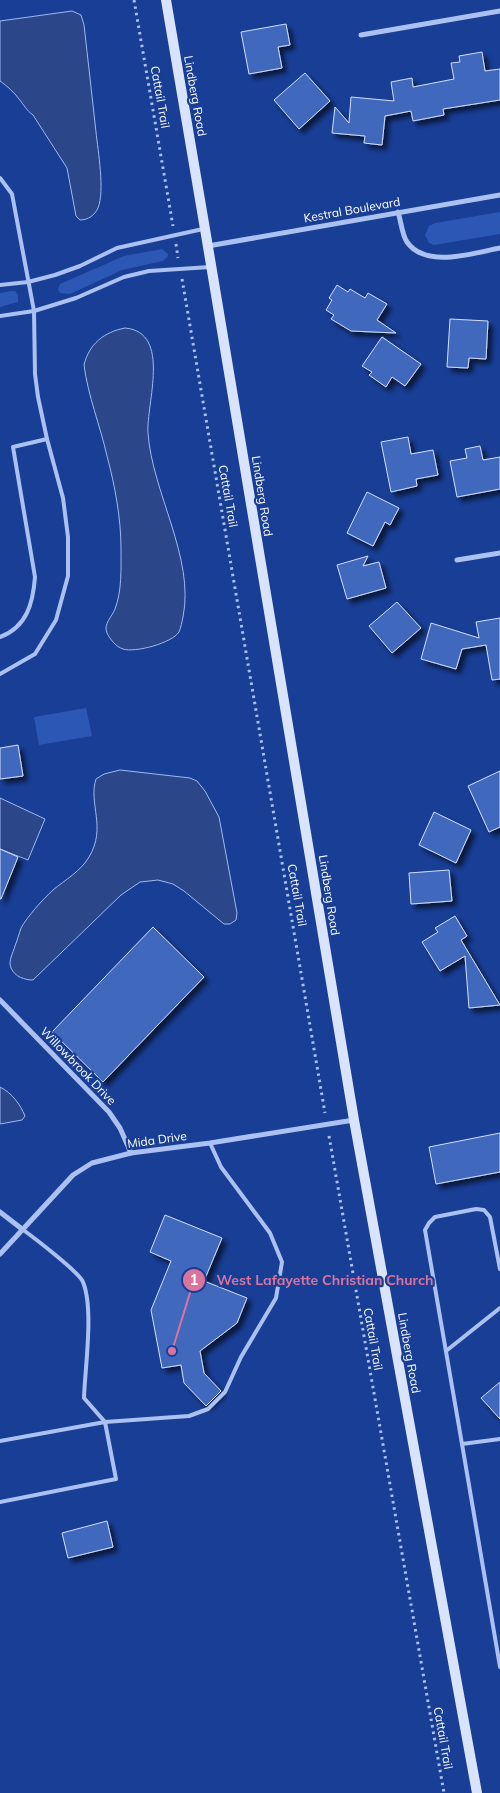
<svg xmlns="http://www.w3.org/2000/svg" width="500" height="1793" font-family="Mulish,sans-serif">
<style>
.green{fill:#2c57b5}
.water{fill:#2b4689;stroke:#9ebaf3}
.building{fill:#4168bd;stroke:#d2dffc;filter:url(#shadow)}
.lines{fill:none;stroke-linecap:round;stroke-linejoin:round}
.path{stroke:#abc1f1;stroke-width:3;stroke-dasharray:2.5 4;stroke-linecap:butt}
.service{stroke:#abc1f1;stroke-width:4}
.minor{stroke:#abc1f1;stroke-width:5}
.secondary{stroke:#d9e3fb;stroke-width:10}
.labels{text-anchor:middle;stroke-width:4.5;stroke-linejoin:round;paint-order:stroke}
.street-label{font-size:12px;fill:#fff;stroke:#183e96}
.leader{fill:none;stroke:#da749d;stroke-width:2}
.callout-dot{fill:#da749d;stroke:#183e96;stroke-width:2}
.mark-label{font-size:15px;text-anchor:middle;font-weight:bold;fill:#fff}
.callout-label{font-size:14px;text-anchor:middle;font-weight:bold;fill:#da749d;stroke:#183e96;stroke-width:4.5;stroke-linejoin:round;paint-order:stroke}
</style>
<defs>
<filter id="shadow"><feDropShadow dx="4.5" dy="4.5" stdDeviation="2.5" flood-color="#0009"/></filter>
</defs>
<rect width="100%" height="100%" fill="#183e96"/>
<g class="green">
<polygon points="500,212 500,234 434,245 429,243 425,235 429,226 435,223"/>
<polygon points="162,249 168,254 168,256 163,261 122,270 70,294 60,293 58,289 60,284 124,256"/>
<polygon points="11,291 15,291 18,295 18,302 0,307 0,293"/>
<polygon points="86,708 92,736 39,745 34,717"/>
</g>
<g class="water">
<path d="M72,11L81,15L84,25C88,60 92,96 96,132C98,151 105,191 98,208C95,215 88,220 80,220L76,216L67,168L33,115C26,110 24,105 19,99C14,92 7,86 0,81V21Z"/>
<path d="M125,328C172,332 146,404 148,433C152,492 195,558 183,617C182,621 181,628 179,632C172,643 135,653 123,649C116,647 110,639 107,633C103,624 112,617 115,609C122,591 121,568 121,549C121,518 115,486 107,456C100,425 88,396 84,365C89,344 104,332 125,328Z"/>
<path d="M120,770L190,778L197,781L205,791L219,817L237,913L236,920L230,924H224L184,891L173,884L158,880L140,882L121,895L33,980C25,980 15,977 11,968C8,961 13,953 15,946C17,941 19,934 21,928C27,917 43,899 53,890C65,880 81,871 89,857C107,827 88,804 96,779L104,774Z"/>
<polygon points="0,798 45,819 28,860 0,849"/>
<path d="M0,1087C12,1093 20,1104 25,1116L22,1120L0,1124Z"/>
</g>
<g class="building">
<polygon points="286,24 290,45 278,47 282,68 249,74 241,32"/>
<polygon points="482,52 485,71 500,69 500,100 443,109 444,115 413,121 411,111 385,116 382,145 364,143 365,136 332,133 335,107 349,123 351,97 394,101 391,82 412,78 413,87 454,79 451,63 460,62 459,56"/>
<polygon points="305,73 330,101 299,129 274,100"/>
<polygon points="337,285 348,292 350,289 365,298 368,293 387,304 377,320 396,333 351,331 331,319 334,315 326,310 332,300 329,298"/>
<polygon points="450,319 488,321 486,359 469,358 468,368 447,367"/>
<polygon points="382,337 421,364 405,386 392,377 386,387 369,375 372,372 362,366"/>
<polygon points="408,437 411,454 433,450 438,475 416,479 417,486 391,492 381,442"/>
<polygon points="480,446 483,460 500,457 500,489 457,497 450,461 467,458 465,449"/>
<polygon points="367,492 399,508 390,525 385,522 373,546 347,533"/>
<polygon points="368,556 363,566 379,562 386,588 347,599 337,565"/>
<polygon points="397,602 421,628 392,653 369,626"/>
<polygon points="500,618 500,679 492,680 486,645 462,649 456,669 421,659 431,623 479,638 476,622"/>
<polygon points="18,745 23,776 0,779 0,748"/>
<polygon points="500,771 500,827 489,832 468,786"/>
<polygon points="434,812 471,830 456,863 419,845"/>
<polygon points="0,849 18,857 1,899 0,899"/>
<polygon points="449,870 452,901 411,904 409,873"/>
<polygon points="455,916 467,936 461,940 500,1005 469,1008 465,956 440,971 422,942 438,932 435,928"/>
<polygon points="153,927 204,977 103,1082 52,1032"/>
<polygon points="500,1133 500,1172 436,1184 429,1147"/>
<polygon points="165,1215 222,1238 204,1281 247,1298 237,1323 200,1351 204,1373 221,1391 206,1406 184,1383 181,1365 162,1368 151,1310 171,1261 150,1252"/>
<polygon points="500,1382 500,1419 481,1398"/>
<polygon points="107,1521 113,1547 68,1558 62,1533"/>
</g>
<g class="lines">
<g class="path">
<polyline points="134,0 173,226"/>
<polyline points="176,244 178,258"/>
<polyline points="182,279 325,1113"/>
<polyline points="329,1136 444,1793"/>
</g>
<g class="service">
<polyline points="0,178 12,194 34,311 35,374 38,397 47,439 63,498 68,537 68,576 56,620 35,654 0,674"/>
<polyline points="0,285 28,282 55,275 80,266 117,248 203,229"/>
<polyline points="0,316 34,311 76,298 124,277 149,271 210,267"/>
<path d="M0,637C27,627 33,603 35,577L13,447L47,439"/>
<path d="M22,1229C33,1237 79,1272 83,1282C94,1309 85,1367 84,1398L105,1422L189,1416L208,1409L225,1392L241,1357L276,1298L282,1262L270,1233L221,1167L210,1143"/>
<polyline points="446,1351 500,1308"/>
<polyline points="500,1439 462,1444 500,1667"/>
<polyline points="0,1441 105,1422 116,1479 0,1502"/>
<polyline points="462,1444 425,1230 429,1223 435,1217 476,1209 484,1210 490,1217 500,1269"/>
</g>
<g class="minor">
<polyline points="361,35 500,11"/>
<path d="M398,212C401,221 402,235 407,242C426,269 473,253 500,248"/>
<polyline points="208,246 500,195"/>
<polyline points="457,560 500,553"/>
<polyline points="0,1000 109,1112 120,1128 131,1153"/>
<polyline points="0,1212 22,1229"/>
<polyline points="0,1254 73,1175 92,1163 131,1153 210,1143 354,1120"/>
</g>
<polyline class="secondary" points="166,0 205,229 354,1120 477,1793"/>
</g>
<g class="labels">
<g class="street-label">
<text transform="translate(195 96) rotate(80)" y="4">Lindberg Road</text>
<text transform="translate(160 97) rotate(80)" y="4">Cattail Trail</text>
<text transform="translate(352 210) rotate(-10)" y="4">Kestral Boulevard</text>
<text transform="translate(228 496) rotate(80)" y="4">Cattail Trail</text>
<text transform="translate(262 496) rotate(81)" y="4">Lindberg Road</text>
<text transform="translate(297 895) rotate(80)" y="4">Cattail Trail</text>
<text transform="translate(329 895) rotate(81)" y="4">Lindberg Road</text>
<text transform="translate(78 1066) rotate(46)" y="4">Willowbrook Drive</text>
<text transform="translate(157 1140) rotate(-8)" y="4">Mida Drive</text>
<text transform="translate(373 1339) rotate(80)" y="4">Cattail Trail</text>
<text transform="translate(409 1353) rotate(80)" y="4">Lindberg Road</text>
<text transform="translate(443 1738) rotate(80)" y="4">Cattail Trail</text>
</g>
</g>
<path class="leader" d="M172 1351L194 1280"/>
<g class="callout-dot">
<circle cx="172" cy="1351" r="5"/>
<circle cx="194" cy="1280" r="12"/>
</g>
<g class="mark-label">
<text x="194" y="1285">1</text>
</g>
<g class="callout-label">
<text x="325" y="1285">West Lafayette Christian Church</text>
</g>
</svg>
